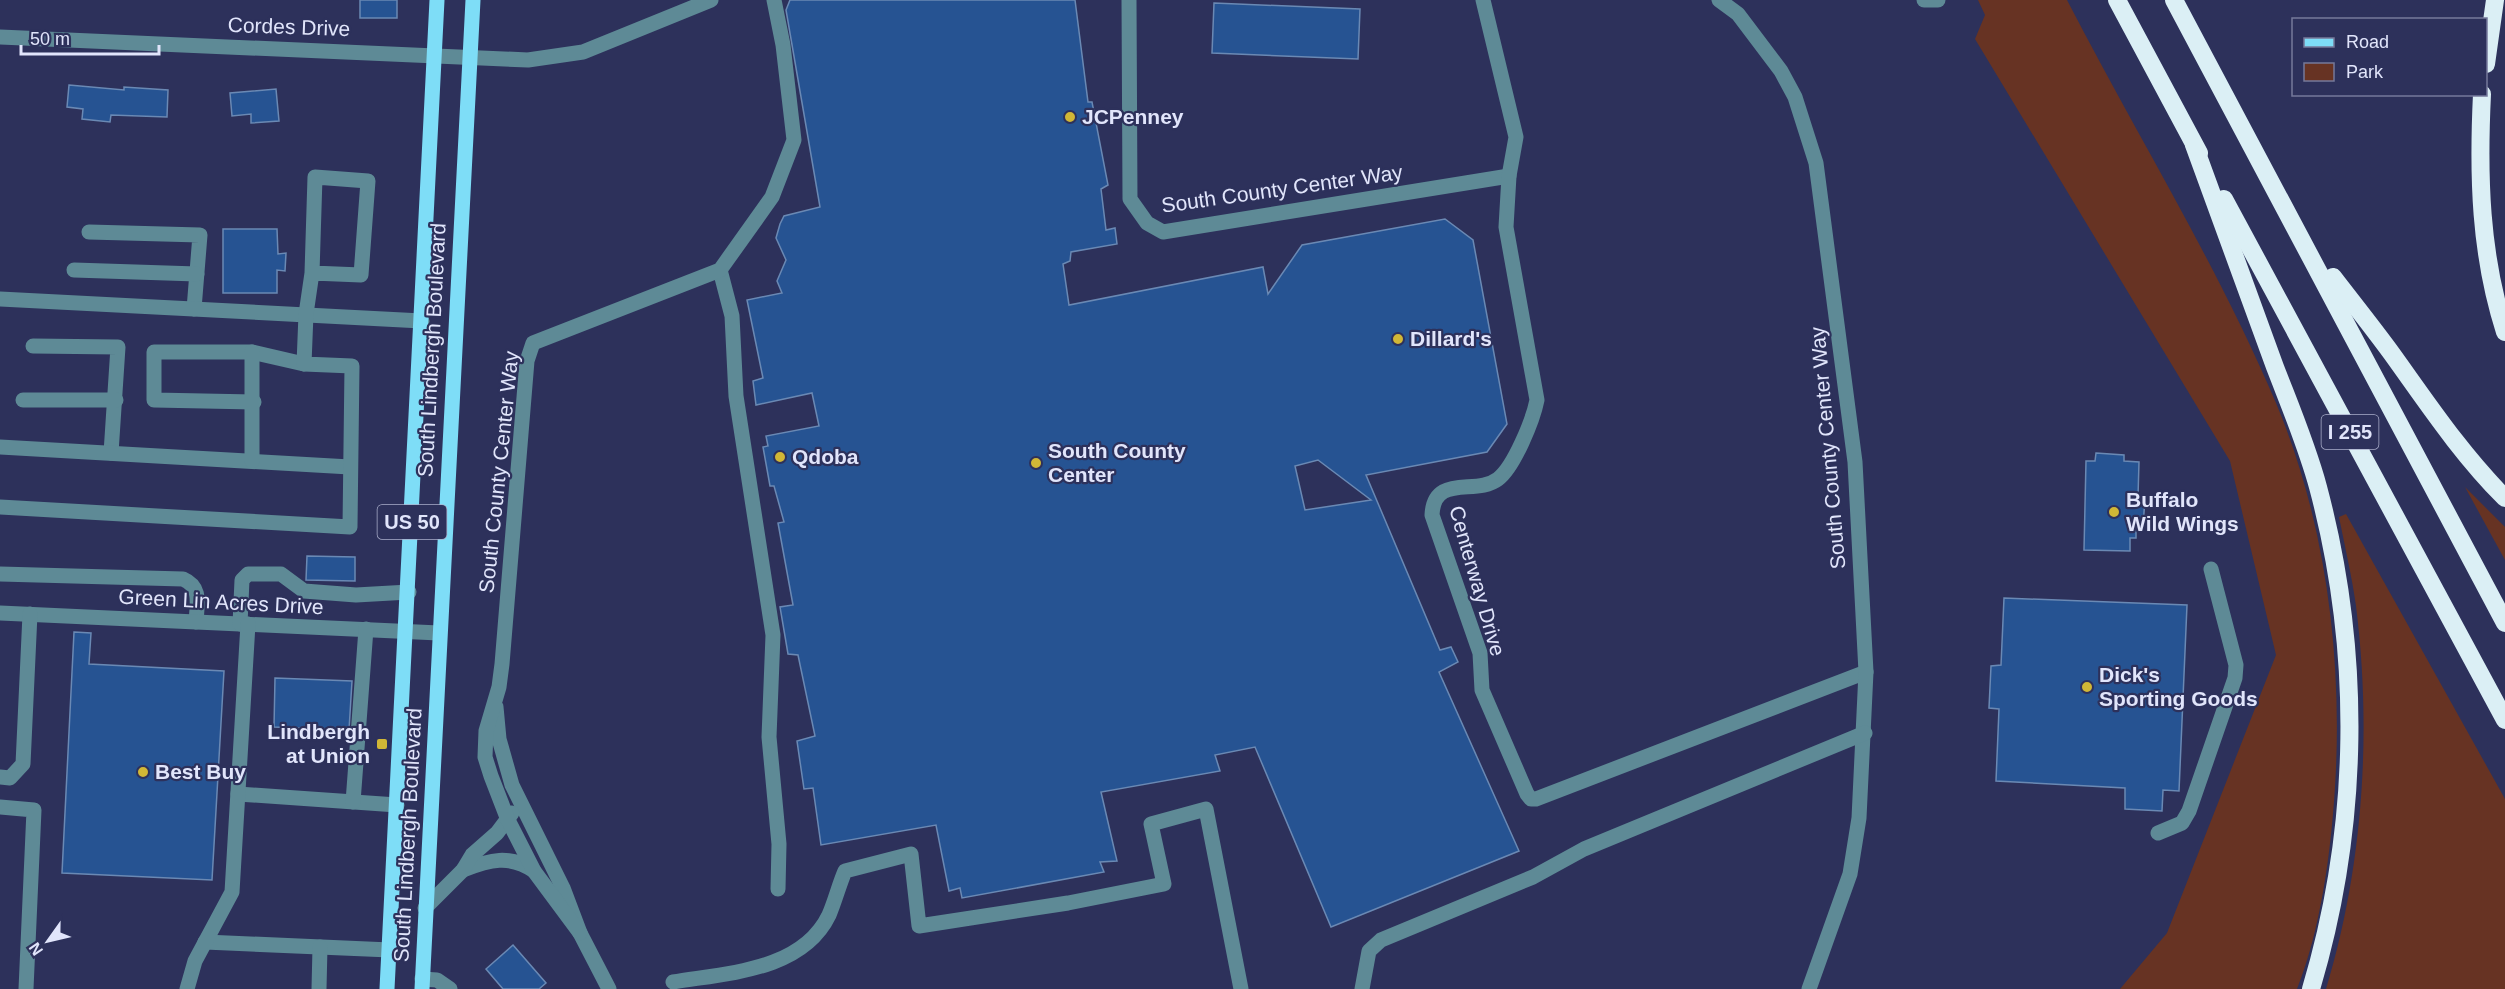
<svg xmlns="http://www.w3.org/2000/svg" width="2505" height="989" font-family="Helvetica,sans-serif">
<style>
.green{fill:#673323}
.building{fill:#265392;stroke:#6a89b4;stroke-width:1.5;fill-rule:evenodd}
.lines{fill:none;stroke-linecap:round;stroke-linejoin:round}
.minor{stroke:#5e8a96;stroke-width:15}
.major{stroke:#7eddf7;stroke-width:15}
.highway{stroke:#dbeff5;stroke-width:18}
.poi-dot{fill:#d1b736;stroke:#2d315b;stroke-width:2}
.labels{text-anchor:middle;stroke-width:4.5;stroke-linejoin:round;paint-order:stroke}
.shield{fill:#2d315b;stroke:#abafcb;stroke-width:1.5}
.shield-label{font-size:20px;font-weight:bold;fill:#e1e5fb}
.street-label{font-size:21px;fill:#e1e5fb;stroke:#2d315b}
.poi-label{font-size:21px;font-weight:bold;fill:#e1e5fb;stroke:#2d315b;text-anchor:start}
</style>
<rect width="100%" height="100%" fill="#2d315b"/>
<g class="green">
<path d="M1978,0H2067C2136,134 2217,264 2276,403C2326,522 2343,659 2335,787C2331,851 2321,929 2297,989H2120L2167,933L2276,655L2230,461L1975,39L1985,15Z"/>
<polygon points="2465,487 2505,527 2505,560"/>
<path d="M2346,514L2505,799V989H2326C2363,867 2372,733 2356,606C2352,577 2345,547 2339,517Z"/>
</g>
<g class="building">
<rect x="360" y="0" width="37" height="18"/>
<path d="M790,0H1075L1088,102H1092L1108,185L1101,189L1106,230L1115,228L1117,244L1071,252L1070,261L1063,264L1069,305L1263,267L1268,294L1302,245L1445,219L1473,240L1507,424L1487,452L1366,475L1440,650L1451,647L1458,662L1439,672L1519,851L1331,927L1255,747L1215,755L1220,771L1101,792L1117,861L1100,862L1104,872L962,898L960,888L949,891L936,825L821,845L813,788L804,789L797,741L815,736L798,655L788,654L780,607L793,605L778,523L784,522L774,486H770L763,447L768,446L766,436L819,426L812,393L756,405L753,381L763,378L747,300L782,293L777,281L786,260L776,238L780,224L784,216L820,207L786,10ZM1318,460L1371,500L1305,510L1295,466Z"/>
<polygon points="1214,3 1360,9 1358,59 1212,53"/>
<polygon points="69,85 124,90 124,87 168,90 167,117 111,115 110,122 82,119 83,109 67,107"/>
<polygon points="276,89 279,121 251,123 251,114 232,116 230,93"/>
<polygon points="223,229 277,229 278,254 286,253 285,271 277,270 277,293 223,293"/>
<polygon points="2096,453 2124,455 2124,461 2139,462 2138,497 2145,497 2143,528 2136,527 2136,538 2130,538 2130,551 2084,550 2086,461 2095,461"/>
<polygon points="307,556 355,557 355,581 306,580"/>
<polygon points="2004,598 2187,605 2179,791 2163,790 2162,811 2125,809 2125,788 1996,781 1999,709 1989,708 1991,666 2001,665"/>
<polygon points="74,632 91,633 89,664 224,671 212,880 62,873"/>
<polygon points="275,678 352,681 349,730 274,727"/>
<polygon points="513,945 546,983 539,989 503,989 486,969"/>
</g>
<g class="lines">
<g class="minor">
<polyline points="1129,0 1130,199 1147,223 1163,232 1509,176"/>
<path d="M1483,0L1516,137L1509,176L1506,227L1537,400C1533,420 1514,467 1498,479C1476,496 1434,473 1432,515L1480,653L1482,690L1527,794L1531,799H1536L1866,672"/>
<polyline points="1719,0 1738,14 1781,71 1795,97 1816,163 1855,462 1866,672 1859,818 1850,874 1809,989"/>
<polyline points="1924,0 1938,0"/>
<polyline points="0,37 528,60 583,52 711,0"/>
<polyline points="89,232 200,235 194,309"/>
<polyline points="74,270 197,274"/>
<polyline points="720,270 732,316 736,396 773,635 769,737 779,844 778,889"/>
<polyline points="0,299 422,321"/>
<polyline points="33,346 118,347 111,453"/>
<polyline points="23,400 116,400"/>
<polyline points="254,402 154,400 154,352 252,352 304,364"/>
<polyline points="0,447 350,467"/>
<polyline points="252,461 252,352"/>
<polyline points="0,507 350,527 352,366 304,364 306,314 312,273 315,177 368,181 361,275 312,273"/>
<path d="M0,574L183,579C202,587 197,604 196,622"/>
<polyline points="0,613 439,633"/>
<polyline points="240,624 242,580 248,574 281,574 304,591 356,595 409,592"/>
<polyline points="496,707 499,739 512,785 563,888 580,933 609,989"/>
<polyline points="0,777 10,778 23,764 30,614"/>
<polyline points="238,794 397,805"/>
<polyline points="353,802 366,629"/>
<polyline points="0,807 34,810 26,989"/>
<polyline points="2158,833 2182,823 2189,811 2235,678 2236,665 2211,569"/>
<path d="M463,870C489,860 510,854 534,871"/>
<polyline points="425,908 463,870 472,855 497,833 512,813"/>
<polyline points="580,933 534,871 508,820 491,776 485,757 486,731 499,687 502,664 527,361 533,343 720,270 772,197 794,140 783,45 774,0"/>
<polyline points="205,942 390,950"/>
<polyline points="422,979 437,980 450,989"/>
<path d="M673,982C727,973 802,971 829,915C835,901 839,885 845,871L911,854L919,926L1068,903L1164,884L1151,824L1206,809L1241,989"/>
<polyline points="187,989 195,961 232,892 248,624"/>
<polyline points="319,989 320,947"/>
<polyline points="1362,989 1369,951 1381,940 1533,877 1584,849 1865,733"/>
</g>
<g class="major">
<polyline points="387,989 437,0"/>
<polyline points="422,989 473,0"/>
</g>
<g class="highway">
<polyline points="2117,0 2199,153"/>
<path d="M2174,0C2286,207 2393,416 2505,623"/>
<polyline points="2486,64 2495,0"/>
<path d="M2482,94C2478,176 2480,254 2505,332"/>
<path d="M2194,145C2221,219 2248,293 2275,367C2290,406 2307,446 2318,487C2362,652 2360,825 2311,989"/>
<polyline points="2224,199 2505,720"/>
<path d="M2333,277C2353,303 2373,328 2392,354C2428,404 2461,454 2505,498"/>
</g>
</g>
<g class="poi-dot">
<circle cx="1070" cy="117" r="6"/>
<circle cx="1398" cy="339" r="6"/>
<circle cx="780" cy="457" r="6"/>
<circle cx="1036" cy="463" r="6"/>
<circle cx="2114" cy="512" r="6"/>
<circle cx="2087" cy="687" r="6"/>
<rect x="376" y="738" width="12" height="12" rx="3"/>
<circle cx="143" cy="772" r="6"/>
</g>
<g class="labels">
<g class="shield">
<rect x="2321.5" y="415" width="57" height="34" rx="4.5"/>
<rect x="377.5" y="505" width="69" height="34" rx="4.5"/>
</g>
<g class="shield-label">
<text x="2350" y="439">I 255</text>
<text x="412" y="529">US 50</text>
</g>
<g class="street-label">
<text transform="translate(289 27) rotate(2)" y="7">Cordes Drive</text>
<text transform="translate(1282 189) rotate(-8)" y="7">South County Center Way</text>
<text transform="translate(432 350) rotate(-87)" y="7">South Lindbergh Boulevard</text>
<text transform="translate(1828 448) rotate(-95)" y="7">South County Center Way</text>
<text transform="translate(499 472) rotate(-84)" y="7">South County Center Way</text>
<text transform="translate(1477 581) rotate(74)" y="7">Centerway Drive</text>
<text transform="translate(221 602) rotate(3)" y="7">Green Lin Acres Drive</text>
<text transform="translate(408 835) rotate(-87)" y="7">South Lindbergh Boulevard</text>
</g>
<g class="poi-label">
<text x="1082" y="124">JCPenney</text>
<text x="1410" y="346">Dillard's</text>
<text x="1048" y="458">South County<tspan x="1048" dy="24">Center</tspan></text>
<text x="792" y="464">Qdoba</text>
<text x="2126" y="507">Buffalo<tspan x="2126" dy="24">Wild Wings</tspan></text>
<text x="2099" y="682">Dick's<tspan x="2099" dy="24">Sporting Goods</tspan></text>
<text x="370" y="739" text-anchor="end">Lindbergh<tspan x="370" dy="24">at Union</tspan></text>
<text x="155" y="779">Best Buy</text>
</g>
</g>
<rect x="2292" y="18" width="195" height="78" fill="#2d315b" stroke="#75799b" stroke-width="1.5"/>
<rect x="2304" y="38" width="30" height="9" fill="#7eddf7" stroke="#75799b" stroke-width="1.5"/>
<text x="2346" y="48" font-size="18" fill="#e1e5fb">Road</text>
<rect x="2304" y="63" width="30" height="18" fill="#673323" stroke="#75799b" stroke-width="1.5"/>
<text x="2346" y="78" font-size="18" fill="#e1e5fb">Park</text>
<g transform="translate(48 941) rotate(236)" stroke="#2d315b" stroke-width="4.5" paint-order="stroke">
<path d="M0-4.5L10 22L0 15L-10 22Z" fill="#e1e5fb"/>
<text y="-9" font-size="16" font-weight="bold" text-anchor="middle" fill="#e1e5fb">N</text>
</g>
<path d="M21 45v9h138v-9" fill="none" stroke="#e1e5fb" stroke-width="3"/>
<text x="30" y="45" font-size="18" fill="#e1e5fb" stroke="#2d315b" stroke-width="4.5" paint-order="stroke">50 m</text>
</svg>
